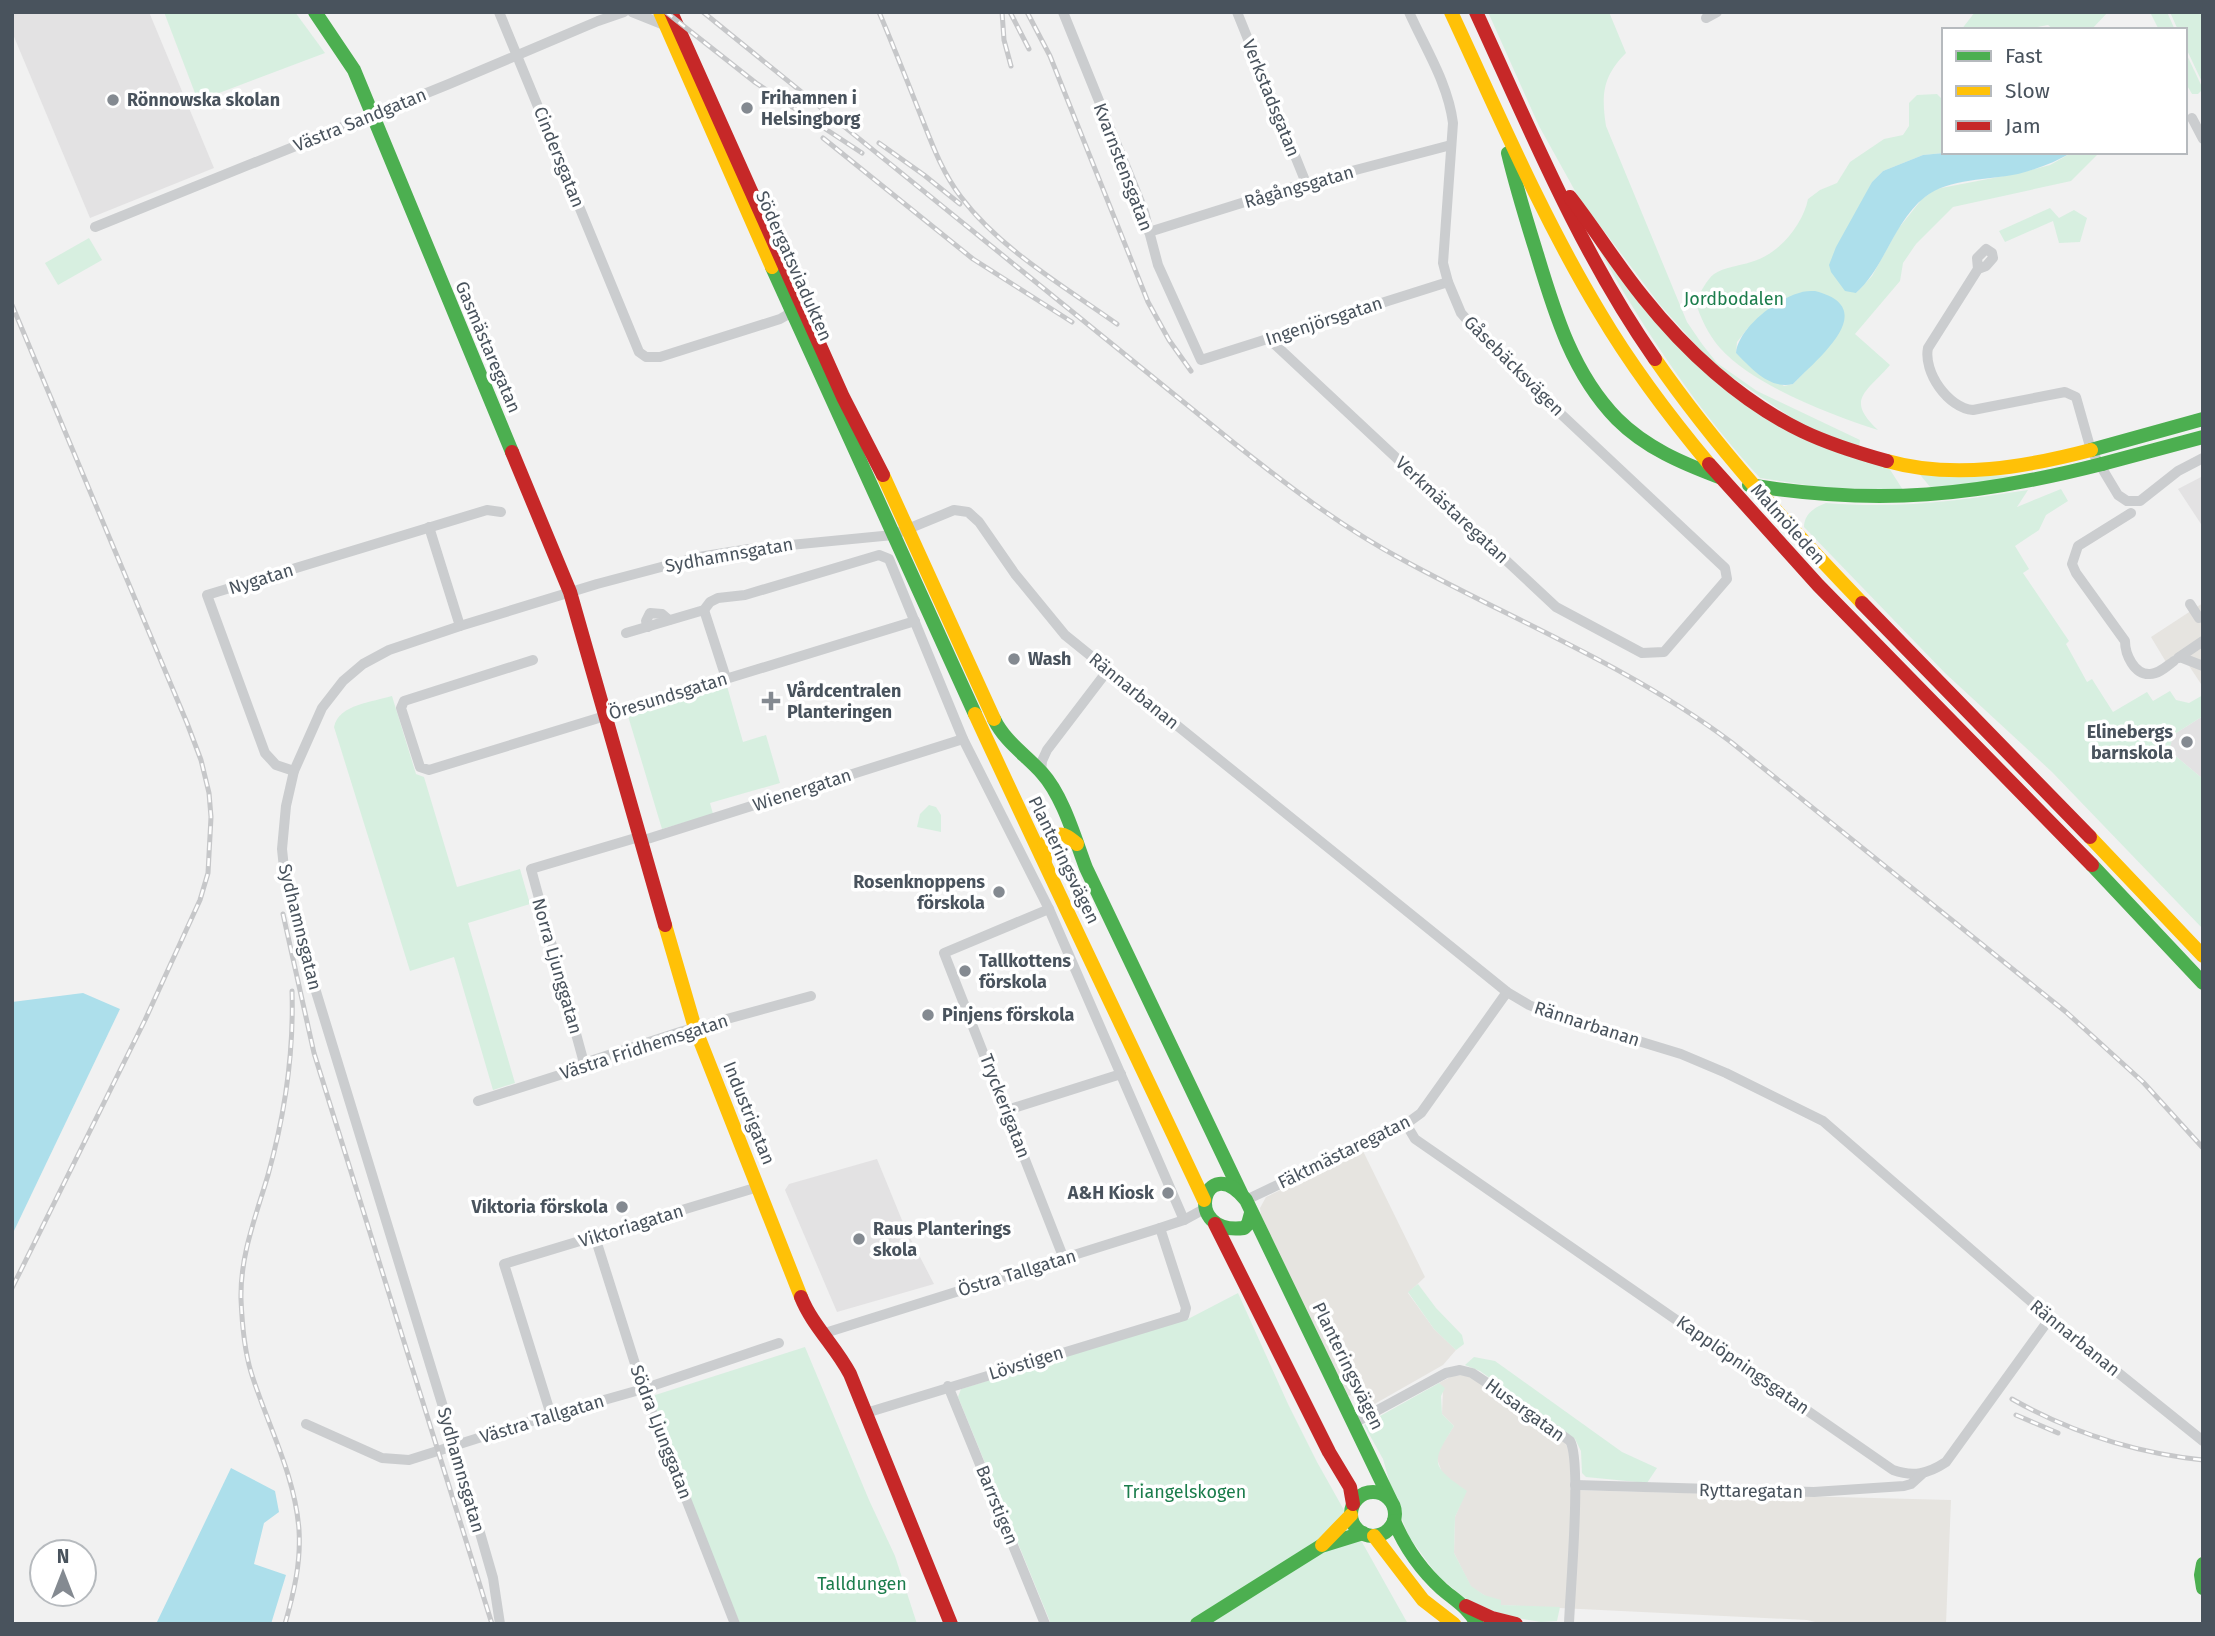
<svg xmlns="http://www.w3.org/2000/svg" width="2215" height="1636" font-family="'Fira Sans',sans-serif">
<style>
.commercial{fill:#e6e4e0}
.education{fill:#e3e2e3}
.green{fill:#d7efe0;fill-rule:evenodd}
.water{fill:#addfeb}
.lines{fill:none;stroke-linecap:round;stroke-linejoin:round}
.street{stroke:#cbcdcf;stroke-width:10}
.fast{stroke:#4caf50;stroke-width:14}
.slow{stroke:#ffc107;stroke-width:14}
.jam{stroke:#c62828;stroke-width:14}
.rail-casing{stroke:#c6c7c9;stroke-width:5}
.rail{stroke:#fff;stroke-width:2.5;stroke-dasharray:8;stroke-linecap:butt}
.poi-dot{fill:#848a91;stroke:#fff;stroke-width:2.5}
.labels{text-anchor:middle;stroke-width:7;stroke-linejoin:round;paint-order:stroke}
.poi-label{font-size:18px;font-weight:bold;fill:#49535d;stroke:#fff;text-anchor:start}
.street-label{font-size:18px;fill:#49535d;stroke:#fff}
.park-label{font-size:18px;fill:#1b7d4c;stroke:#fff}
</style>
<rect width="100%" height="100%" fill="#f1f1f1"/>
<g class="commercial">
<polygon points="2203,603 2203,687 2180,652 2166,662 2151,637"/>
<polygon points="1363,1151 1425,1277 1408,1293 1434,1329 1456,1350 1443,1365 1371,1406 1355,1401 1352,1395 1347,1396 1261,1215 1260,1208 1266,1197"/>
<polygon points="1462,1375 1473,1378 1565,1443 1570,1452 1570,1490 1951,1500 1946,1624 1823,1624 1807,1620 1500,1605 1471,1587 1454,1553 1455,1517 1466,1491 1443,1475 1437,1459 1438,1451 1454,1426 1442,1414 1443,1390 1439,1383 1452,1376"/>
</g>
<g class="education">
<polygon points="12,12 149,12 214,168 90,218 12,32"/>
<polygon points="2203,476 2203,527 2178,489"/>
<polygon points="2203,716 2203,779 2172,753 2170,748 2173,735"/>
<polygon points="877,1159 906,1230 934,1284 837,1312 785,1190 789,1184"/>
</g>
<g class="green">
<polygon points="164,12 295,12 325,53 198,101"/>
<path d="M1488,12H1609L1626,53C1603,76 1601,94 1606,126L1687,322L1702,344L1717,363L1757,391L1860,440L1859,447L1805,427L1714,365L1660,305L1579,198L1539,126Z"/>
<polygon points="1975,12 2108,12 2091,30 2054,30 2048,25 2032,28 2033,30 1961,30"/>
<polygon points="2150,12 2167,12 2175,30 2159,30"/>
<polygon points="2170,12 2203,12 2203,84 2185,46 2185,30 2178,30"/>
<polygon points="2185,51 2203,89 2198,94 2192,94 2185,82"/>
<path d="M1937,94L1944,101V152H1954L1923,155L1883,171L1872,182L1861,205L1856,293L1872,276L1898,229L1922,199L1936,189L2019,173L2050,165L2073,152H2100L2071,181L1953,207L1916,244L1903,263L1900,281L1855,334L1890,365C1866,393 1845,399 1878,430C1831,415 1753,385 1720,348C1708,334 1701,319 1695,301C1701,293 1706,280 1714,274C1724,267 1739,266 1751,262C1778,255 1803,225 1808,199L1820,190L1837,183L1850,162L1884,139L1903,135L1909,126V103L1917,95ZM1748,328L1817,359L1793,384L1784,386L1736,353L1737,342Z"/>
<polygon points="2050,208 2059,218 2074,210 2087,218 2080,242 2059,243 2053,221 2005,242 1999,231"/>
<polygon points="89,238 102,260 58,285 45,263"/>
<path d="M1595,242L1709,375L1889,468L1903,490L1826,488L1760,478C1695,407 1641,326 1595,242Z"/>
<polygon points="1917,471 2027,477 1931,488"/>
<path d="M2061,489L2068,501L2046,515L2039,530L2015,546L2029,569L2023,573L2069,641L2066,644L2087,682L2092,679L2113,712L2147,692L2153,701L2170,691L2176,700L2189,703L2203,695V716L2173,735L2170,748L2172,753L2203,779V929L2052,772L1945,673L1804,527C1804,514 1815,507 1826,503C1899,509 1956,501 2028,490L2017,507Z"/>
<polygon points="727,686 743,742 766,735 780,783 710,803 713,814 662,829 628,716"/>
<path d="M392,696L416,774L424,777L457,887L520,869L530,904L468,923L515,1083L493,1090L454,957L410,971L334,727C339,704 373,702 392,696Z"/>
<polygon points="929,805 936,807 941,815 941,832 917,827 920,814"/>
<polygon points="1418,1284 1436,1308 1462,1335 1464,1344 1456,1350 1434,1329 1408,1292"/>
<polygon points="1238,1293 1288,1404 1317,1462 1408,1624 1051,1624 958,1397 961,1389 1188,1319"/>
<polygon points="805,1347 869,1500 895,1556 917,1624 740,1624 649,1397"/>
<polygon points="1474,1357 1495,1361 1622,1452 1657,1468 1647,1483 1586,1477 1582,1473 1581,1451 1575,1439 1480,1371 1465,1365"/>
<path d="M1439,1383L1445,1388L1441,1396L1442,1414L1454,1426C1431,1463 1430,1465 1467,1491L1455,1517L1454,1553L1471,1586L1484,1595L1501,1600V1605L1560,1607L1557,1621L1541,1622L1505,1616L1466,1599L1438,1576L1409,1537L1395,1501L1383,1459L1364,1425Z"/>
</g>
<g class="water">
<path d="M1954,152H2073C2055,162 2038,169 2018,174C1989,180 1949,178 1925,197C1894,221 1885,267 1856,293L1845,291L1831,272L1829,265L1836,247L1872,182L1883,171L1923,155Z"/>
<path d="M1815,291C1882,308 1818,358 1793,384C1770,390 1751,368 1736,353C1738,329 1776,299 1799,293C1804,291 1810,291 1815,291Z"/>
<polygon points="83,993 120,1009 12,1235 12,1002"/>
<polygon points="231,1468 275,1491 279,1512 264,1523 254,1564 286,1575 271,1624 156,1624"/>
</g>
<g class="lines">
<g class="street">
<polyline points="499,12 639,352 646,357 660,357 780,319 787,315 792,306"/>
<polyline points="632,12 667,26"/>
<polyline points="1063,12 1144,212 1158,265 1201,360 1448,282"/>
<polyline points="1237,12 1306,183"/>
<polyline points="1706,18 1717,12"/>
<polyline points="2192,118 2203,139"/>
<polyline points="95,227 449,84 598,21 624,12"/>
<polyline points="1149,232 1306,183 1451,145"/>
<path d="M1978,269L1986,266L1993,258L1992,253L1986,249L1977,258L1978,269L1928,348C1923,372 1948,408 1973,410L2065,392L2076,397L2091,450L2118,495L2127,501H2140L2178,471L2203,458"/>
<path d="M1269,339L1556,607L1642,653L1664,652L1727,579L1725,568L1496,353L1461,313L1448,282L1443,263L1453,123C1448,83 1425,48 1409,12"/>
<path d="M2131,513L2078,546L2072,564L2076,573L2125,641C2125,654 2134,675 2150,674C2159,674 2167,666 2174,661"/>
<polyline points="429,527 460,626"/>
<polyline points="2190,604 2199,618"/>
<polyline points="704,610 726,678"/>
<polyline points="648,627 646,621 650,613 662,614 669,620"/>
<polyline points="626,633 704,610 710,602 718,598 745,595 879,555 889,559 963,739 1049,909 1184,1220"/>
<polyline points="2180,657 2203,666"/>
<polyline points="2178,658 2203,641"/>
<polyline points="533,660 404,701 401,708 420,767 429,770 915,621"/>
<polyline points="294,771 276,765 265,753 207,595 487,510 501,512"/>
<polyline points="1041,772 1042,761 1047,750 1108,670"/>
<polyline points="641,841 963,739"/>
<polyline points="1049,909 944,953 1064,1259"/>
<polyline points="584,1063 531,869 639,837"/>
<polyline points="478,1101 572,1071 584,1063 683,1031 811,996"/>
<polyline points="1007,1110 1121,1074"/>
<path d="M1406,1124L1415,1139L1893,1470C1913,1477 1928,1474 1946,1462L2050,1318"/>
<polyline points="1246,1200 1406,1124 1421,1113 1507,992"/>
<polyline points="595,1237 643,1389 735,1624"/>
<polyline points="825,1333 1160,1228 1184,1220 1206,1208"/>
<polyline points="948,1386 1045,1624"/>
<polyline points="866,1413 1184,1316 1186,1308 1160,1228"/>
<polyline points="551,1415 504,1264 758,1187"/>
<path d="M1354,1423L1446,1373L1460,1370L1472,1373L1531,1412L1570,1441C1582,1460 1570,1593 1569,1624"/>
<polyline points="306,1424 382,1458 409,1460 551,1415 643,1389 779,1343"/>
<polyline points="1575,1485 1814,1492 1904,1486 1911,1484 1922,1474"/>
<polyline points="500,1624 493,1578 455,1446 314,985 285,878 282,849 286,806 294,771 322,708 343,681 363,664 389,650 460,626 597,584 699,557 749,549 893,535 954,510 968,512 979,522 1015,574 1065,635 1507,992 1529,1005 1553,1015 1681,1054 1726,1073 1823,1121 2050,1318 2203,1441"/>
</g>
<g class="fast">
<polyline points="315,12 354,70 512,452"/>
<path d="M1508,153C1516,186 1526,219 1536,251C1554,311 1572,373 1617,419C1646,448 1682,463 1719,477"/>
<polyline points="772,267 975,714"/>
<polyline points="2091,450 2203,419"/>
<polyline points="2102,464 2203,437"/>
<path d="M1749,485C1879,506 1976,496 2102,464"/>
<path d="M994,719C1005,742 1026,755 1042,773C1063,796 1075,839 1086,868L1241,1193"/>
<polyline points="2092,865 2203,983"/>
<path d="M1251,1213L1248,1224L1244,1228C1181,1236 1204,1149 1246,1200L1390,1499"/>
<circle cx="1373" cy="1514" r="22"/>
<path d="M1394,1521C1405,1547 1421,1570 1442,1589C1455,1600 1469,1608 1477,1624"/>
<polyline points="2203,1564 2201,1575 2203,1588"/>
<polyline points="1197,1624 1321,1546 1363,1533"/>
</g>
<g class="slow">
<polyline points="660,12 772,267"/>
<path d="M1451,12C1498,113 1542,217 1600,313C1632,367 1669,416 1709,464"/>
<path d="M1655,359C1716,447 1788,526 1862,603"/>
<path d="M1887,461C1954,480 2026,467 2091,450"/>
<polyline points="883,475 994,719"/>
<path d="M975,714C1050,877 1128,1038 1204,1200"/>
<polyline points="2090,837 2203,956"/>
<path d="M1045,860L1044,844C1060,832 1061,831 1077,844"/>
<polyline points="665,925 695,1028 801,1297"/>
<polyline points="1374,1536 1423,1600 1454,1624"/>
<polyline points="1322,1545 1351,1515"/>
</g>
<g class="jam">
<polyline points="671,12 843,397 883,475"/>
<path d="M1476,12C1530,129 1580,252 1655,359"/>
<path d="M1570,197C1595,229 1617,265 1643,297C1685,350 1740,401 1802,431C1829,444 1858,453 1887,461"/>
<polyline points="512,452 570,592 665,925"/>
<polyline points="1709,464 1818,585 2092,865"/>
<polyline points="1862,603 2090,837"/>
<polyline points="1215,1224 1329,1452 1350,1487 1353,1504"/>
<path d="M801,1297C812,1325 836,1347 850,1374L951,1624"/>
<polyline points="1466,1606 1492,1618 1516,1624"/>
</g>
<defs>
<g id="rail">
<polyline points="666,12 756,83 862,153"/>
<path d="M703,12L1234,443C1288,486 1343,528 1405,561C1515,621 1631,667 1731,742L2066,1012L2143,1082L2203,1148"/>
<path d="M879,12C893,45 906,78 919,111C931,141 941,171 961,197C1000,249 1065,287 1117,324"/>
<polyline points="1002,12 1004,40 1011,66"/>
<polyline points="1010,12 1029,49"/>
<polyline points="1027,12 1050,56 1148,302 1169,340 1191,371"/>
<polyline points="823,138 973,259 1072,322"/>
<polyline points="879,143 924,175 960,204"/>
<polyline points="12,305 187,723 201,760 209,793 211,817 208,873 200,900 145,1020 12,1288"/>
<polyline points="283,914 314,1053 492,1624"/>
<path d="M2012,1399C2070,1432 2136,1453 2203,1460"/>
<polyline points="2016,1415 2058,1433"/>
<path d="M285,1624C294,1592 301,1563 299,1530C295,1474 267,1424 251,1372C244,1349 242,1323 241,1299C240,1255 256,1216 268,1175C285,1114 294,1054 292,991"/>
</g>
</defs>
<use href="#rail" class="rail-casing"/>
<use href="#rail" class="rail"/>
</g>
<g class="poi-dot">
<circle cx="113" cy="100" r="7"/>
<circle cx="747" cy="108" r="7"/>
<circle cx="1014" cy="659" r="7"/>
<path d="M767.5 690.5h7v7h7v7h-7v7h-7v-7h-7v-7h7z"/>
<circle cx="2187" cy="742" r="7"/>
<circle cx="999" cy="892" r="7"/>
<circle cx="965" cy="971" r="7"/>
<circle cx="928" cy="1015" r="7"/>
<circle cx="1168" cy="1193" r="7"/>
<circle cx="622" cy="1207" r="7"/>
<circle cx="859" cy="1239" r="7"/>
</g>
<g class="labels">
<g class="poi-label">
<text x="761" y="104">Frihamnen i<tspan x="761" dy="21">Helsingborg</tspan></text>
<text x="127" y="106">Rönnowska skolan</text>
<text x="1028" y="665">Wash</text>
<text x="787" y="697">Vårdcentralen<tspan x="787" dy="21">Planteringen</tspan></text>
<text x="2173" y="738" text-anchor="end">Elinebergs<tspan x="2173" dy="21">barnskola</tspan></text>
<text x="985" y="888" text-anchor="end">Rosenknoppens<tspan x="985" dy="21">förskola</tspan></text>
<text x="979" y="967">Tallkottens<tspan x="979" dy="21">förskola</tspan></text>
<text x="942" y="1021">Pinjens förskola</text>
<text x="1154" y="1199" text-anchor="end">A&amp;H Kiosk</text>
<text x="608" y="1213" text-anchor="end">Viktoria förskola</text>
<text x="873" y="1235">Raus Planterings<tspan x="873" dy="21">skola</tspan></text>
</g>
<g class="street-label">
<text transform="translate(1271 98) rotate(68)" y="6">Verkstadsgatan</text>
<text transform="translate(360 120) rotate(-22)" y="6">Västra Sandgatan</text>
<text transform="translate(559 157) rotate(68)" y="6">Cindersgatan</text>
<text transform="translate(1123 167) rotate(69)" y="6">Kvarnstensgatan</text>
<text transform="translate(1299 187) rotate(-16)" y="6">Rågångsgatan</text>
<text transform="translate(794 266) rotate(66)" y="6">Södergatsviadukten</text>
<text transform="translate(1324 321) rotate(-18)" y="6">Ingenjörsgatan</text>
<text transform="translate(488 347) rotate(67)" y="6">Gasmästaregatan</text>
<text transform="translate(1514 366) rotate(45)" y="6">Gåsebäcksvägen</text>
<text transform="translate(1452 510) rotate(43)" y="6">Verkmästaregatan</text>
<text transform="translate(1788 524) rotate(48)" y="6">Malmöleden</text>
<text transform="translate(729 555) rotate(-10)" y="6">Sydhamnsgatan</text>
<text transform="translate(261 579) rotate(-17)" y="6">Nygatan</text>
<text transform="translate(1134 691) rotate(39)" y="6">Rännarbanan</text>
<text transform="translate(668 696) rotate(-17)" y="6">Öresundsgatan</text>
<text transform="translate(802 790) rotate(-18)" y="6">Wienergatan</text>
<text transform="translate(1064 860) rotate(64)" y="6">Planteringsvägen</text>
<text transform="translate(300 927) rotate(76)" y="6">Sydhamnsgatan</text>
<text transform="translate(557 966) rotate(74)" y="6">Norra Ljunggatan</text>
<text transform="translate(1587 1024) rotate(18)" y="6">Rännarbanan</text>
<text transform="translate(644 1047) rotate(-18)" y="6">Västra Fridhemsgatan</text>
<text transform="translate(1005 1106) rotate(69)" y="6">Tryckerigatan</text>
<text transform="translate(749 1113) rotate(68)" y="6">Industrigatan</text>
<text transform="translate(1344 1152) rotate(-26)" y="6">Fäktmästaregatan</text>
<text transform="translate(631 1226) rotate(-17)" y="6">Viktoriagatan</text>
<text transform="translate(1017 1273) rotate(-17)" y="6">Östra Tallgatan</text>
<text transform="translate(2075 1338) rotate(39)" y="6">Rännarbanan</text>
<text transform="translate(1026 1363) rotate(-17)" y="6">Lövstigen</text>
<text transform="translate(1743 1365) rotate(35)" y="6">Kapplöpningsgatan</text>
<text transform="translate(1348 1366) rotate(64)" y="6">Planteringsvägen</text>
<text transform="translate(1525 1410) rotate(36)" y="6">Husargatan</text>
<text transform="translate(542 1419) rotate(-17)" y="6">Västra Tallgatan</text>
<text transform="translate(661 1432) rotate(69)" y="6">Södra Ljunggatan</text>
<text transform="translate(461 1470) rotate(74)" y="6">Sydhamnsgatan</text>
<text transform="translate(1751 1491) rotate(1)" y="6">Ryttaregatan</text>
<text transform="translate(997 1505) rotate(68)" y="6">Barrstigen</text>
</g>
<g class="park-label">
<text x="1734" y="305">Jordbodalen</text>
<text x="1185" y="1498">Triangelskogen</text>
<text x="862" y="1590">Talldungen</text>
</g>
</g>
<rect width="2215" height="1636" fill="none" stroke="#49535d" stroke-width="28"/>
<rect x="1942" y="28" width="245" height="126" fill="#ffffff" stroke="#b6babe" stroke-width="2"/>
<rect x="1956" y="51" width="35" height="10" fill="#4caf50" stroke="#b6babe" stroke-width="2"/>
<text x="2005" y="63" font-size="21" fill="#49535d">Fast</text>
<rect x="1956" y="86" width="35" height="10" fill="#ffc107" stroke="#b6babe" stroke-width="2"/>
<text x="2005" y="98" font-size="21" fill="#49535d">Slow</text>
<rect x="1956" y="121" width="35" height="10" fill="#c62828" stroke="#b6babe" stroke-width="2"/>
<text x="2005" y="133" font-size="21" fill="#49535d">Jam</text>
<g transform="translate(63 1573)"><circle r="33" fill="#ffffff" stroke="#b6babe" stroke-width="2"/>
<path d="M0-5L12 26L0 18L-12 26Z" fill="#848a91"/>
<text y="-10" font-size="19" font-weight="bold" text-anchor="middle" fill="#49535d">N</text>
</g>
</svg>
